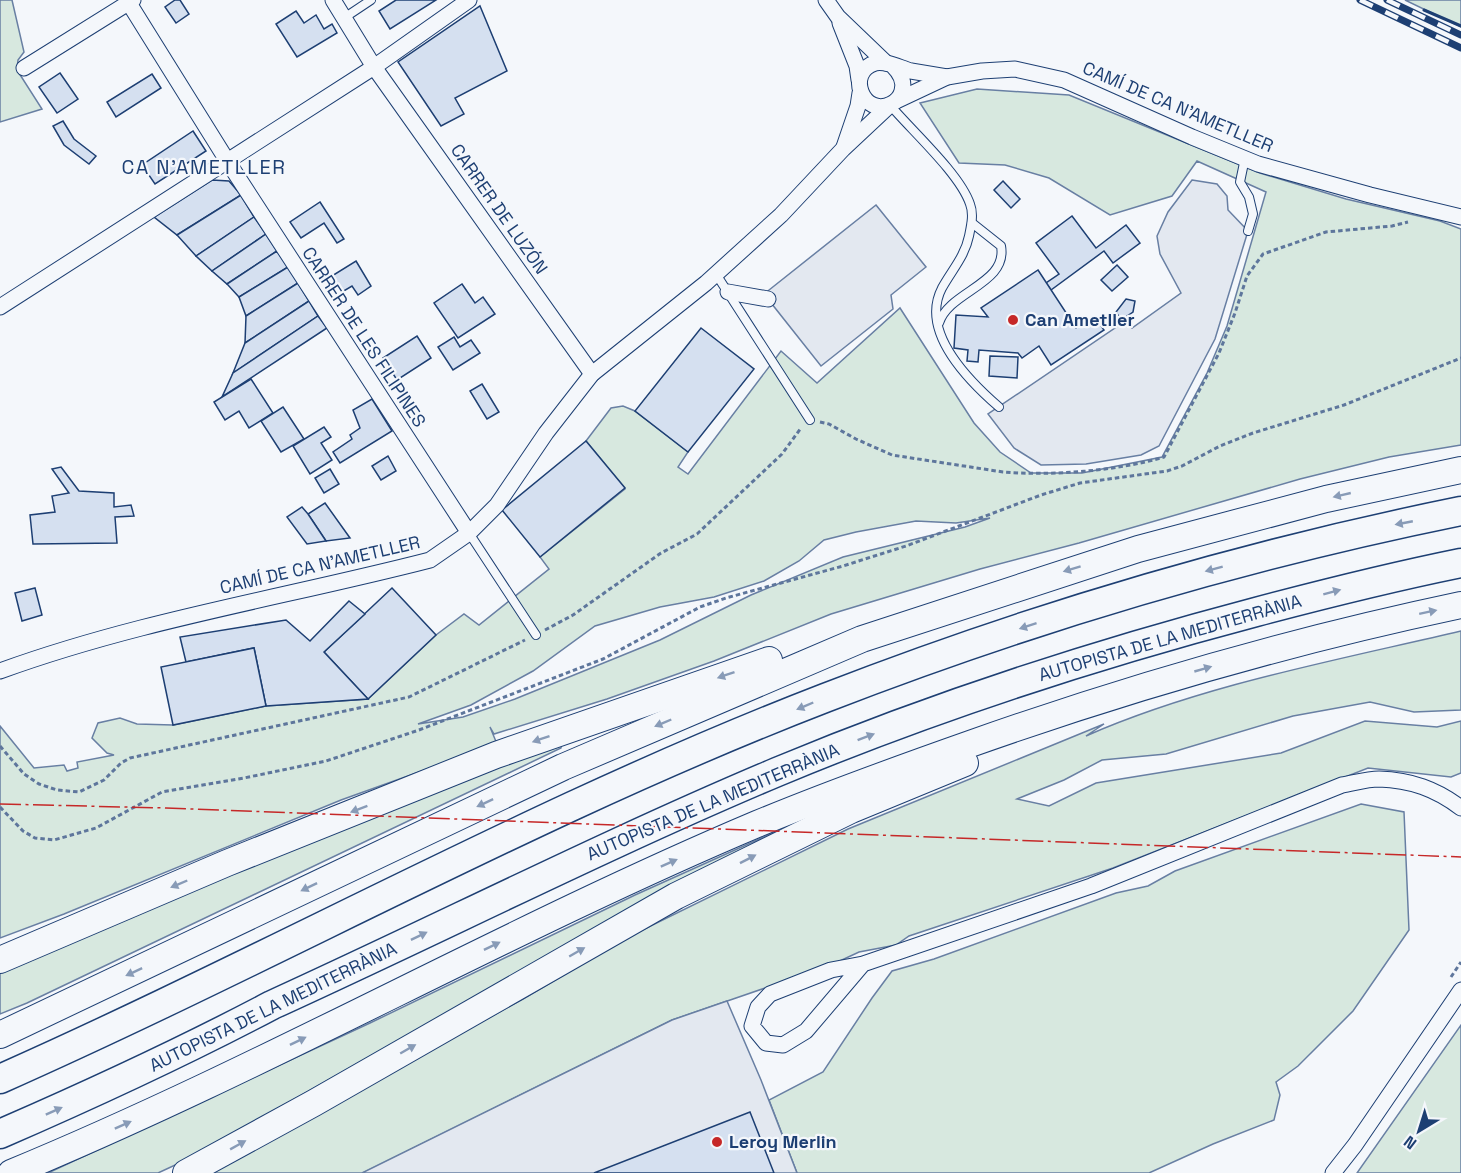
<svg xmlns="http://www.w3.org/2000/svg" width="1461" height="1173" font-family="'Space Grotesk',sans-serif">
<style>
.green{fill:#d7e8df;stroke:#687fa3;stroke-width:1.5;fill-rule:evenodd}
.parking{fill:#e3e8f0;stroke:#687fa3;stroke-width:1.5}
.building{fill:#d5e0f0;stroke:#1d3f73;stroke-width:1.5}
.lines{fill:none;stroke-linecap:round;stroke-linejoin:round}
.service-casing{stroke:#1d3f73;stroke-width:10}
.minor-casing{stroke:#1d3f73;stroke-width:17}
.trunk-casing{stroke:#1d3f73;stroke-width:28}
.motorway-casing{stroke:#1d3f73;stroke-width:31}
.path{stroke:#5e769c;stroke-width:3;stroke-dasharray:4.5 3;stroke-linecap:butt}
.service{stroke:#f4f7fb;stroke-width:8}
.minor{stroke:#f4f7fb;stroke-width:15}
.trunk{stroke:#f4f7fb;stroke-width:26}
.motorway{stroke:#f4f7fb;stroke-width:28}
.rail-casing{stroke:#1d3f73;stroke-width:7}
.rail{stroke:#f4f7fb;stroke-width:4.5;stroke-dasharray:14;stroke-linecap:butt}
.wall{stroke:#1d3f73;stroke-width:3}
.power{stroke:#c62828;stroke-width:1.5;stroke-dasharray:21 4.5 3 4.5;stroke-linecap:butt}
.oneway{fill:#889bb7}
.poi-dot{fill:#c62828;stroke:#f4f7fb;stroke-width:2}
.labels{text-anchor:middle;stroke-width:4.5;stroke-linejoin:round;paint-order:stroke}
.street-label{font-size:18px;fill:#1d3f73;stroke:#f4f7fb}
.poi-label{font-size:18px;font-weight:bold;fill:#1d3f73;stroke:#f4f7fb;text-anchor:start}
.neighbourhood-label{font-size:20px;letter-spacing:1.5px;fill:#1d3f73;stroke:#f4f7fb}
</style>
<rect width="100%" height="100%" fill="#f4f7fb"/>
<g class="green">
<polygon points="0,0 12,0 24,52 18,60 17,70 42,109 0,122"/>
<polygon points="1405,0 1461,0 1461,27"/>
<path d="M977,89L1069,95L1260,173L1346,199L1440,221L1461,229V445L1389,457L1300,479L1079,543L980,569L831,614L714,661L607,699L494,734L490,727L497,744L341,800L64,914L0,938V726L34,768L64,765L67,771L78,768L77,762L114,755L107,753L92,738L98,723L120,718L137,724L173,725L266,706L368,699L436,635L464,614L479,625L549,569L540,557L625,489L586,441L611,408L623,406L635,411L688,452L678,467L688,474L781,351L817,383L900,308L974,423L1000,452L1031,473H1082L1162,457L1207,373L1227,326L1266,192L1197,161L1172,196L1110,215L1049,178L1005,165L959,163L920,103ZM990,518L965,527L843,557L751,595L660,640L515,699L463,717L418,724L471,705L533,671L595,626L660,607L714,597L764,581L799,561L824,540L856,532L916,521L956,523Z"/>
<path d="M1461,631V710L1414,712L1370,702L1293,716L1166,754L1102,760L1064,780L1017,799L1049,806L1096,783L1281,753L1365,721L1437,727L1461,721V773L1451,777L1368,768L1113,868L909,936L896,945L859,952L829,966L672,1020L363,1173H206L523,999L626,938L848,829L1104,724L1086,736C1202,685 1338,660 1461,631Z"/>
<polygon points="562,742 561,748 27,1003 0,1014 0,973 199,886"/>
<polygon points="1361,804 1404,812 1409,930 1353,1011 1298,1066 1276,1082 1280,1095 1274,1120 1213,1144 1149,1173 797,1173 769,1100 823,1072 872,998 892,971 934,959 1116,893 1148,886 1175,871"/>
<path d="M777,831C578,937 383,1050 186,1160L158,1173H48L370,1023L635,895Z"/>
<polygon points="1461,1025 1461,1173 1357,1173"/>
</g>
<g class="parking">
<polygon points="1192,180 1217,184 1227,196 1228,210 1248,231 1215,339 1159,446 1141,455 1086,464 1041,465 1014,448 988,414 1124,322 1132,328 1181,293 1160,254 1157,236 1168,212"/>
<polygon points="876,205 926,267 891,295 893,309 821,366 764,294"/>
<polygon points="727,1001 761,1080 797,1173 362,1173 672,1020"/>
</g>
<g class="building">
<polygon points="175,0 180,0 189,14 176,23 165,7"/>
<polygon points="396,0 436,0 390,29 379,11"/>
<polygon points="480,6 507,71 455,98 464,114 441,126 398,62"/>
<polygon points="296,11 304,23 316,15 324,29 332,24 337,33 297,57 276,24"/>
<polygon points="60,73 78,99 57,113 39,87"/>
<polygon points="152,74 161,88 116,117 107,102"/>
<polygon points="63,121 74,139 96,156 89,164 64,145 53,126"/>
<polygon points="193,131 206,151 155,184 142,165"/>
<polygon points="212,180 229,181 241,195 177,235 154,217"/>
<polygon points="1003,181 1020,199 1011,208 994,190"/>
<polygon points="241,195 254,217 196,256 177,235"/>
<polygon points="320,202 344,239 337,243 324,223 301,238 290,222"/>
<polygon points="1072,216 1096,248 1126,225 1140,243 1113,263 1104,251 1051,290 1046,283 1059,274 1036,243"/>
<polygon points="254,217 266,234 212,271 196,256"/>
<polygon points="266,234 277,251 227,284 212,271"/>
<polygon points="277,251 288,267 239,297 227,284"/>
<polygon points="356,261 371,286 358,295 352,286 337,295 327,279"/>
<polygon points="1117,265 1128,277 1112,291 1101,280"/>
<polygon points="288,267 298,283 246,316 239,297"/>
<polygon points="1038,270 1076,328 1091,318 1096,325 1099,323 1104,330 1051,365 1039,346 1022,358 1018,353 979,350 978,362 967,361 968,350 954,348 956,315 988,317 981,308"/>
<polygon points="298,283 309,301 245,343 246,316"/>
<polygon points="462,284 475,303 483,297 495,314 458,338 434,303"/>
<polygon points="1126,299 1135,301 1133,312 1121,320 1116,312"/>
<polygon points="309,301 318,316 233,373 245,343"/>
<polygon points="318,316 327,328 222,397 233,373"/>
<polygon points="701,328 754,369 688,452 635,411"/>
<polygon points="417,336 431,358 397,380 383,358"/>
<polygon points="454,337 460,347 471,340 480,353 453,370 438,347"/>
<polygon points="990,356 1018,357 1017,378 989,376"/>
<polygon points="251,379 273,413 249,428 239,411 225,420 214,402"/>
<polygon points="482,384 499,412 487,419 470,391"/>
<polygon points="372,399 392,431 340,463 333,452 352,439 350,435 360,428 353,410"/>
<polygon points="283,407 304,439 281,452 261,421"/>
<polygon points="324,427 331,437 321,443 332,460 310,474 293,446"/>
<polygon points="586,441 625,488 540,557 502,510"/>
<polygon points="388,456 396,471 381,480 372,466"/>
<polygon points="61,467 79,491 114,493 114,507 131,505 134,516 115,517 117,543 33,544 30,515 55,512 52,496 69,493 52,469"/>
<polygon points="330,469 339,484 324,493 315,478"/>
<polygon points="325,503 350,538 326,541 308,514"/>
<polygon points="302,507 308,514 326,541 307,544 287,517"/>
<polygon points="35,588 42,615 22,621 15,593"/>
<polygon points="392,588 436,635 368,699 324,652"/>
<polygon points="349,601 365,614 324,652 368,699 266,706 254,648 186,662 180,637 286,620 310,641"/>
<polygon points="254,648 266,706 173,725 161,667"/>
<polygon points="750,1112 774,1173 594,1173"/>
</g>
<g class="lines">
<defs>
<g id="service">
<polyline points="344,18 371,0"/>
<path d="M890,105C912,131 960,174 970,204C974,214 971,226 969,236C965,256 952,270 942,288C919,332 969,381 999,407"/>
<polyline points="1245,158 1240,182 1249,197 1253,214 1248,231"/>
<polyline points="716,274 810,420"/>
<path d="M939,323C949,291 1008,284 1001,246L972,223"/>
<polyline points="469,533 536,635"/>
</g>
<g id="minor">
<polyline points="127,0 228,162 469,533"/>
<polyline points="333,0 374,67 592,374"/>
<polyline points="826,0 838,17 886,63"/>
<polyline points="840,23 857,66 859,80"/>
<path d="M893,66C900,73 905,81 902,91C901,96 896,102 891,104C863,118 845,72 875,63C886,60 900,68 911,71C923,73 935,75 947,77"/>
<polyline points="24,68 133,0"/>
<polyline points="896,101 947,77 982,71 1015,69 1064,80 1192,137 1258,164 1370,195 1461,217"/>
<polyline points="844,147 858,106 860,93"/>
<polyline points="728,292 768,299"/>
<polyline points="0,307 374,67 469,0"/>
<path d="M0,671C140,620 287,597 430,560L469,533L497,505L546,433L592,374L706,283L781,215L843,149L890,105"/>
<path d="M863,964L806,1031L783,1045L766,1043L752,1026L758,1007L770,994L831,970L863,964L1091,886L1342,785C1354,783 1367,779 1379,779C1411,780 1436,789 1461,808"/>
<polyline points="1333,1173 1355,1145 1461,990"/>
</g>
<g id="trunk">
<polyline points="0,960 227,863 496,755 769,660"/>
<polyline points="0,1035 563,767 862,639 1138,549 1326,499 1461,470"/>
<path d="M11,1173C265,1068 504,931 757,824C827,795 899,769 970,744C1131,687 1295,640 1461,605"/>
<polyline points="186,1173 314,1103 676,896 851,810 965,763"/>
</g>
<g id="motorway">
<path d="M0,1079C277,956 542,807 825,698C1031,618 1244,555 1461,511"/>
<path d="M0,1134C92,1094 183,1052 272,1005C441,928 606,844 777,772C933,707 1093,655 1256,612C1324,594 1392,577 1461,563"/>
</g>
</defs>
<use href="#service" class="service-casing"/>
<use href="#minor" class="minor-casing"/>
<use href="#trunk" class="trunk-casing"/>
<use href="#motorway" class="motorway-casing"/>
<g class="path">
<path d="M820,422L829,424L856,439L892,455L1003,472C1052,476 1117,471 1164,457L1219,353L1235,313L1247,276L1263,254L1326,232L1392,226L1408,222"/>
<polyline points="545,630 573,615 661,553 697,534 782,454 801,428"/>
<polyline points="0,746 24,774 39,784 57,790 79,792 104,780 121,763 130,758 409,697 525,640"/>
<polyline points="0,807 23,831 35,838 54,840 96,828 162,792 244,778 326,761 419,730 603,659 700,607 726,598 843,566 906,546 1041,495 1080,483 1167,471 1182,466 1220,446 1253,433 1344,405 1461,358"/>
<polyline points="1451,977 1461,962"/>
</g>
<use href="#service" class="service"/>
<use href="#minor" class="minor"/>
<use href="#trunk" class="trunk"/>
<use href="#motorway" class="motorway"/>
<defs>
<g id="rail">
<polyline points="1360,0 1461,48"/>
<polyline points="1387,0 1461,35"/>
</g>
</defs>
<use href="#rail" class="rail-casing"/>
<use href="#rail" class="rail"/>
<polyline class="wall" points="1424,10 1461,26"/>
<polyline class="power" points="0,804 166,808 1461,857"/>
</g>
<defs><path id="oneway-solid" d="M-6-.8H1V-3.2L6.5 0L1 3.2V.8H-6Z" transform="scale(1.5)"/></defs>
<g class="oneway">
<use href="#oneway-solid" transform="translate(1342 495) rotate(167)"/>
<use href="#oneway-solid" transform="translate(1404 523) rotate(169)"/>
<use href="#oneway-solid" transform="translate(1072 569) rotate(163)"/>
<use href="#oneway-solid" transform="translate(1214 569) rotate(165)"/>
<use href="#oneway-solid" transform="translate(1332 592) rotate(-15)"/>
<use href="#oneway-solid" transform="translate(1428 612) rotate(-12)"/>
<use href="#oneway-solid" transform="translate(1028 626) rotate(162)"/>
<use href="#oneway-solid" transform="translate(1203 669) rotate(-16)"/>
<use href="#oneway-solid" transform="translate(726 675) rotate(161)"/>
<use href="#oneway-solid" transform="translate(805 706) rotate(157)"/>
<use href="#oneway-solid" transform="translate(663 723) rotate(157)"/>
<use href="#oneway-solid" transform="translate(866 737) rotate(-21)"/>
<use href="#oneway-solid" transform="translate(541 739) rotate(161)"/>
<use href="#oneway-solid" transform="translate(485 803) rotate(155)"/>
<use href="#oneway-solid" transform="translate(359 809) rotate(159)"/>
<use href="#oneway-solid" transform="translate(748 859) rotate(-27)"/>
<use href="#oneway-solid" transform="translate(669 863) rotate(-24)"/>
<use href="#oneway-solid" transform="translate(179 884) rotate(157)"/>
<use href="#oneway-solid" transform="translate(309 887) rotate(154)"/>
<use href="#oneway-solid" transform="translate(419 936) rotate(-26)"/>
<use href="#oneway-solid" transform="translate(492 946) rotate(-26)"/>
<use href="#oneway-solid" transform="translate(577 952) rotate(-30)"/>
<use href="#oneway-solid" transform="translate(134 972) rotate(155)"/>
<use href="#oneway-solid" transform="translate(298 1041) rotate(-26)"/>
<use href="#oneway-solid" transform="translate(408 1049) rotate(-30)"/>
<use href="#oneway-solid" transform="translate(54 1111) rotate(-24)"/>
<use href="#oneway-solid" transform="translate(123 1125) rotate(-24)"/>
<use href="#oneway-solid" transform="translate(238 1145) rotate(-29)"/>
</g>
<g class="poi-dot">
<circle cx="1013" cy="320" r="6"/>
<circle cx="717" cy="1142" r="6"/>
</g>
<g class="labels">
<g class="street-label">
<text transform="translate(1178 107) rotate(23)" y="6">CAMÍ DE CA N'AMETLLER</text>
<text transform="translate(499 209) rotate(55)" y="6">CARRER DE LUZÓN</text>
<text transform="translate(364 337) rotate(57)" y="6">CARRER DE LES FILIPINES</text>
<text transform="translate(320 565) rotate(-13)" y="6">CAMÍ DE CA N'AMETLLER</text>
<text transform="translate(1170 638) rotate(-16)" y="6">AUTOPISTA DE LA MEDITERRÀNIA</text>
<text transform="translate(713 802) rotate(-23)" y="6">AUTOPISTA DE LA MEDITERRÀNIA</text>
<text transform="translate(273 1007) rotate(-26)" y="6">AUTOPISTA DE LA MEDITERRÀNIA</text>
</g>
<g class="poi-label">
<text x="1025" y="326">Can Ametller</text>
<text x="729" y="1148">Leroy Merlin</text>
</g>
<g class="neighbourhood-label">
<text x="204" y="174">CA N'AMETLLER</text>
</g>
</g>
<g transform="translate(1419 1131) rotate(218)" stroke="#f4f7fb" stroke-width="4.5" paint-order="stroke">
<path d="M0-4.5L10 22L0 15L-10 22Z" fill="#1d3f73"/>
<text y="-9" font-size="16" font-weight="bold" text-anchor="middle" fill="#1d3f73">N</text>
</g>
</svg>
